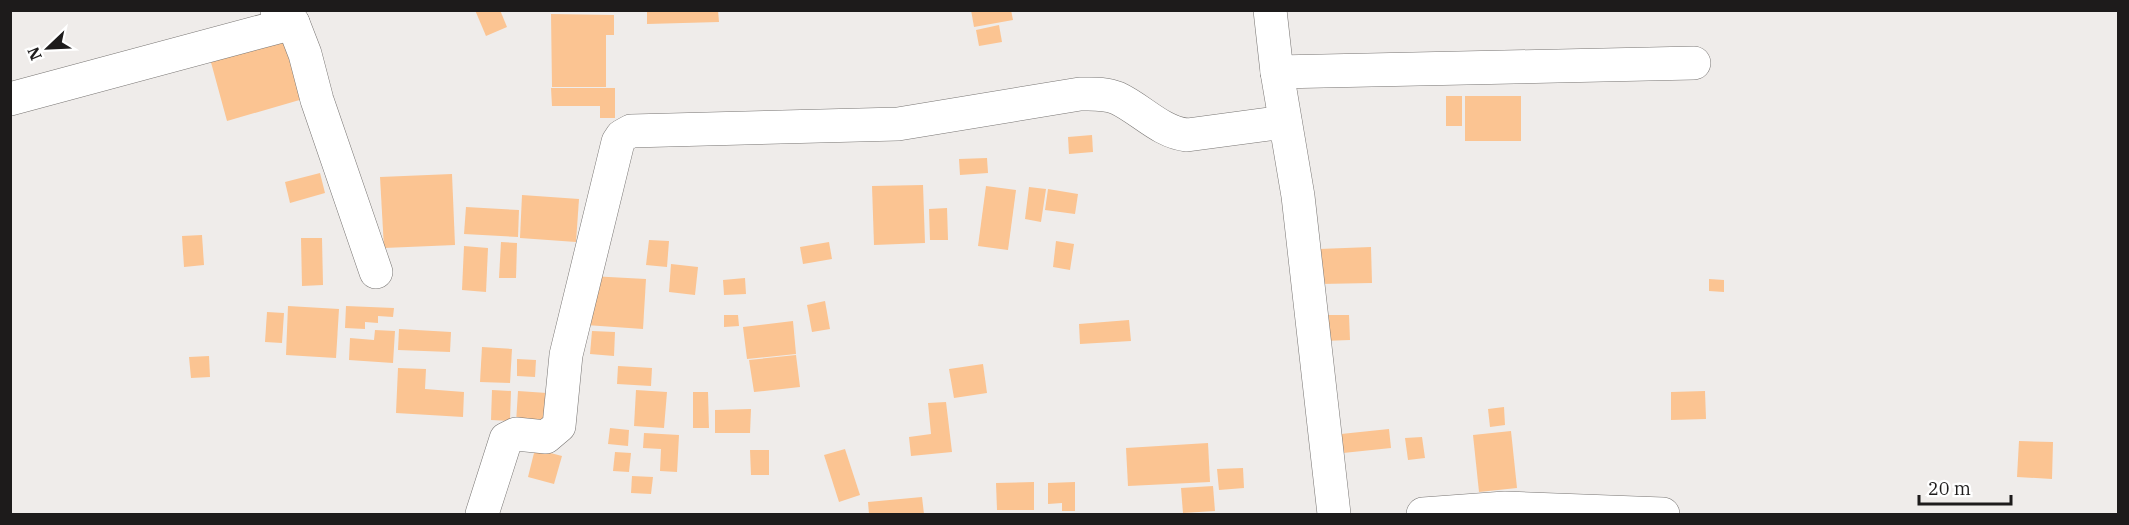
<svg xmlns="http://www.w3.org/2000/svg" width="2129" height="525" font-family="'IBM Plex Serif',serif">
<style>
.building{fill:#fbc492}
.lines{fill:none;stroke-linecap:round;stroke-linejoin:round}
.minor-casing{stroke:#787573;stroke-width:34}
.minor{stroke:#fff;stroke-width:33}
</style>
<rect width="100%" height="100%" fill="#efecea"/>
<g class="building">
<polygon points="475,10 500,10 507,27 486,36"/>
<polygon points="647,10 718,10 719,22 647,24"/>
<polygon points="971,10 1011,10 1013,20 974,27"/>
<polygon points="551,14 614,15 614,35 606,35 606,87 552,87"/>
<polygon points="999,25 1002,42 979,46 976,30"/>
<polygon points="284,33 303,99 227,121 209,55"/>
<polygon points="551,88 615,88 615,118 600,118 600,106 552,106"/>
<rect x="1446" y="96" width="16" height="30"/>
<rect x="1465" y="96" width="56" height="45"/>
<polygon points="1092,135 1093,152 1069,154 1068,137"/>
<polygon points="987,158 988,173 960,175 959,159"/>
<polygon points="320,173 325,193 290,203 285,182"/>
<polygon points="452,174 455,245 384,248 380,177"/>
<polygon points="923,185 925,243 874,245 872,186"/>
<polygon points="986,186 1016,190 1008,250 978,246"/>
<polygon points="1029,187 1046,189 1041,222 1025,219"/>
<polygon points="1048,189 1078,194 1075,214 1045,210"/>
<polygon points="522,195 579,199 576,242 520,238"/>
<polygon points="466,207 519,210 518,237 464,234"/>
<polygon points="947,208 948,240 930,240 929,209"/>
<polygon points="202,235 204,265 184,267 182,236"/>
<polygon points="301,238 322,238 323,285 302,286"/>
<polygon points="649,240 669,241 667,267 646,265"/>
<polygon points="1056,241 1074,244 1070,270 1053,267"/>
<polygon points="501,242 517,243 516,278 499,278"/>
<polygon points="829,242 832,259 803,264 800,247"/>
<polygon points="464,246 488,248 486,292 462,290"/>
<polygon points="1371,247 1372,283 1320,284 1319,249"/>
<polygon points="671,264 698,267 695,295 669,292"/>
<polygon points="590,276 646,279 643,329 586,325"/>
<polygon points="745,278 746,294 724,295 723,280"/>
<polygon points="1709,279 1724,280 1724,292 1709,291"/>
<polygon points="825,301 830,329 812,332 807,305"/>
<polygon points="288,306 339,309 336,358 286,355"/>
<polygon points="346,306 394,308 393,317 378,316 378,323 365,322 365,329 345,328"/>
<polygon points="267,312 284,313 282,343 265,342"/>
<polygon points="724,315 738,315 739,326 724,327"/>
<polygon points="1322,315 1349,315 1350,340 1323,341"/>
<polygon points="1129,320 1131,341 1080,344 1079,324"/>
<polygon points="793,321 796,354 747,359 743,327"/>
<polygon points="399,329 451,332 450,352 398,350"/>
<polygon points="375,330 395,331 393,363 349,360 350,338 374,340"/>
<polygon points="592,331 615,332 614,356 590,354"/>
<polygon points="482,347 512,349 510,383 480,382"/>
<polygon points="796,355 800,387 754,392 749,360"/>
<polygon points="209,356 210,377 191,378 189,357"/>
<polygon points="517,359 536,360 535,377 517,376"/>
<polygon points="983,364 987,393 954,398 949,369"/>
<polygon points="618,366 652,368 651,386 617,384"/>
<polygon points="398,368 426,369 425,389 464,392 463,417 396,413"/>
<polygon points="492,390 511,391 510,421 491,420"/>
<polygon points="636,390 667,392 664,428 634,426"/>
<polygon points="518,391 547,393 545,424 516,423"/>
<polygon points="1705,391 1706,419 1671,420 1671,392"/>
<polygon points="693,392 708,392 709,428 693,428"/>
<polygon points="946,402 952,452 911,456 909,437 931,434 928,403"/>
<polygon points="1504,407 1505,425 1490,427 1488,409"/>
<polygon points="751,409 750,433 715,433 715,410"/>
<polygon points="610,428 629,430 628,446 608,444"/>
<polygon points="1389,429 1391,448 1343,453 1341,434"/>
<polygon points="1511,431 1517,488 1479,492 1473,435"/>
<polygon points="644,433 679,435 677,472 660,471 661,449 643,448"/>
<polygon points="1422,437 1425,458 1408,460 1405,438"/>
<polygon points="2019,441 2053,442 2052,479 2017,477"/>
<polygon points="1208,443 1210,482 1128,486 1126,448"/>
<polygon points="535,449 562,456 554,484 528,477"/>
<polygon points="845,449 860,495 839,502 824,455"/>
<polygon points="750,450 769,450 769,475 751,475"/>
<polygon points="615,452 631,453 629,472 613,471"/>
<polygon points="1243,468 1244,488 1219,490 1217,469"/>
<polygon points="632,476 653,477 651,494 631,493"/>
<polygon points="1034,482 1034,510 997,510 996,483"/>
<polygon points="1075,482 1075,511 1062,511 1062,503 1048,504 1048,483"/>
<polygon points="1213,486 1215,511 1183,513 1181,488"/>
<polygon points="922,497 924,514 869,514 868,502"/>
</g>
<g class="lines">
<defs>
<g id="minor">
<polyline points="1270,10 1277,72 1298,196 1334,514"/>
<polyline points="277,11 293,23 305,54 317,100 376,272"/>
<polyline points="1277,72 1694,63"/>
<polyline points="10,99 293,23"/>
<path d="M482,514L506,439L516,434L546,437L559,426L566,355L618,142L622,136L631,131L898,124L1080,94C1093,94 1105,93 1117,98C1141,109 1160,132 1187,135L1285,122"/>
<polyline points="1423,514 1505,508 1663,514"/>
</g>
</defs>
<use href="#minor" class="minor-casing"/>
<use href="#minor" class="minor"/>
</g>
<rect width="2129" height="525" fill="none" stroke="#1d1b1b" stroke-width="24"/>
<g transform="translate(48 48) rotate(247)" stroke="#ffffff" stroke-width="4.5" paint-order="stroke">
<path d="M0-4.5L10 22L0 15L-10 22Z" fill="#1d1b1b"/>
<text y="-9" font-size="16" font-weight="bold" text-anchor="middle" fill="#1d1b1b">N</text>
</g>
<path d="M1919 495v9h92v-9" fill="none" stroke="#1d1b1b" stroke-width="3"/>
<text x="1928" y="495" font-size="18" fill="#1d1b1b" stroke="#ffffff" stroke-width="4.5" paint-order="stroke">20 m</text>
</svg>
